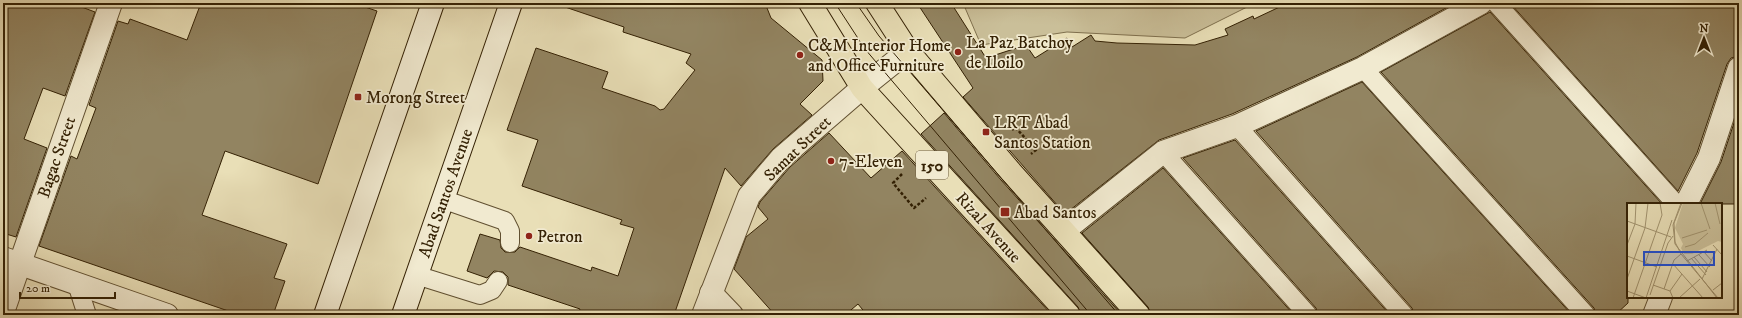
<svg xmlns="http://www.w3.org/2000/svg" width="1742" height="318" font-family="'IM FELL DW Pica',serif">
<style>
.green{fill:#cabf99;stroke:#7f704e}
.building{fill:#928461;stroke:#342104}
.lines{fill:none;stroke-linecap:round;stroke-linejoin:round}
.lane-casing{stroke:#615031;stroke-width:20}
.street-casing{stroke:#615031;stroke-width:24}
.secondary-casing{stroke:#342104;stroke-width:24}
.primary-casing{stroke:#342104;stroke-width:24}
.path{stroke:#342104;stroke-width:2.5;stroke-dasharray:3 2;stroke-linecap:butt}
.lane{stroke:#f1ead0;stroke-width:18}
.street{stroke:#f1ead0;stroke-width:22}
.secondary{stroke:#f1ead0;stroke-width:22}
.primary{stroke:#e9dfb7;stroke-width:22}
.tram{stroke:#342104;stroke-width:1}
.poi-dot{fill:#8f2418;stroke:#f1ead0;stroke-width:1.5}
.labels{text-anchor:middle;stroke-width:3.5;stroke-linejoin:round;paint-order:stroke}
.shield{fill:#f1ead0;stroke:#6d5d41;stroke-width:1}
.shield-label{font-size:16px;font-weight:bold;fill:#342104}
.poi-label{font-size:17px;fill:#342104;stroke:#f1ead0;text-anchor:start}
.street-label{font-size:17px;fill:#342104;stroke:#f1ead0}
.inset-road{fill:none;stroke:#a1936f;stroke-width:1}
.view{fill:#1d4ed8;fill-opacity:0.15;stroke:#1d4ed8;stroke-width:2}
.inset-edge{fill:none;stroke:#342104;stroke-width:2}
</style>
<rect width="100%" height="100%" fill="#e9dfb7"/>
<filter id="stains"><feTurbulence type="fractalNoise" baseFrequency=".005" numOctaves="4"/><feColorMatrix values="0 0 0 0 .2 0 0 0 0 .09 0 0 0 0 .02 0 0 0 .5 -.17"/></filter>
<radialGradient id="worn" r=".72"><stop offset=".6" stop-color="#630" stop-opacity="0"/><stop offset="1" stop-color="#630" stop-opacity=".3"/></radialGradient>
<polygon class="green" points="963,3 1255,3 1185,38 1067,32 981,45"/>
<g class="building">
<polygon points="3,3 71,3 95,12 65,96 43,88 24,139 47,148 16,237 3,233"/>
<polygon points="201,3 353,3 377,11 318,184 225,151 202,215 287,244 274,278 285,281 273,315 240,315 39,246 71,156 77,159 96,108 89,105 118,21 128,24 130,19 187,40"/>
<polygon points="566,3 765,3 771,18 822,60 823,81 800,104 812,115 773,149 741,186 725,168 674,315 578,315 580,309 508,285 508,277 503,272 494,271 487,278 467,271 480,234 500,240 501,248 505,252 515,252 520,247 591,271 592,267 618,276 634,228 620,224 622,220 522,186 538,140 507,130 536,48 608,72 602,88 655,106 660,110 664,109 695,70 686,63 691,54 623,32 624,27 565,7"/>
<polygon points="917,3 951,3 986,58 1026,45 1035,58 1067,38 1072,47 1091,35 1095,41 1117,43 1195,45 1228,35 1225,29 1253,16 1254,19 1288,3 1455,3 1357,57 1232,114 1159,140 1065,214 963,97 973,88"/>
<polygon points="1510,3 1739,3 1739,56 1731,58 1727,64 1697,153 1678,191"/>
<polygon points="1490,12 1662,204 1628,204 1628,303 1615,315 1596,315 1594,308 1381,72"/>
<polygon points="1362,82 1572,315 1414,315 1412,308 1256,131"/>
<polygon points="1739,108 1739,204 1700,204 1721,162"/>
<polygon points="944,113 1001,180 1122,315 1081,315 1078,307 921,134"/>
<polygon points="829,133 871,178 902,151 1052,315 867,315 858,304 845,315 775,315 734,269 746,237 768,219 758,207 760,202 790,167"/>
<polygon points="1235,140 1390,315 1318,315 1316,308 1183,158"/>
<polygon points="1163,168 1294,315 1151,315 1148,307 1082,233"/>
</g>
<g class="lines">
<defs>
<g id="lane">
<polyline points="1496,3 1676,204"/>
<polyline points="1363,68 1586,315"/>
<polyline points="1237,126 1404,315"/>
<polyline points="1163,152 1308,315"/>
<polyline points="442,199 505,221 510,231 510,243"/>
<polyline points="416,275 480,295 492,290 498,281"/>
<polyline points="77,284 87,315"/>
</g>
<g id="street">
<polyline points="1686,204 1709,158 1739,68"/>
<polyline points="1064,231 1163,152 1237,126 1363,68 1481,3"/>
<polyline points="3,258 167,315"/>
<polyline points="711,293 732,315"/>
<polyline points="3,312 111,3"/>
<polyline points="703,315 749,196 781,158 862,88 908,51"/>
<polyline points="1654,315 1661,297"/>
</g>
<g id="secondary">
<polyline points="325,315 433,3"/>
<polyline points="403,315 511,3"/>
</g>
<g id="primary">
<polyline points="810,3 862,88 1069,315"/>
<polyline points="877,3 908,51 1011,172 1139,315"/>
</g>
</defs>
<use href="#lane" class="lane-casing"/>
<use href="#street" class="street-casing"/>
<use href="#secondary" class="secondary-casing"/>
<use href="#primary" class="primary-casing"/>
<g class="path">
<polyline points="1012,130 1015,127 1036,150 1031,154"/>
<polyline points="902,174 893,183 914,208 926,198"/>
</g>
<use href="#lane" class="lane"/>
<use href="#street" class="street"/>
<use href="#secondary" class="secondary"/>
<use href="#primary" class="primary"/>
<g class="tram">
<polyline points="835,3 865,49 1091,315"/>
<polyline points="856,3 879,36 1119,315"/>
</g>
</g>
<g class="poi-dot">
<circle cx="958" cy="52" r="4"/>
<circle cx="800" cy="55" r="4"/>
<rect x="354" y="93" width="8" height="8" rx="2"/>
<rect x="982" y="128" width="8" height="8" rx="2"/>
<circle cx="831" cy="161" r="4"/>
<rect x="1000" y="207" width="10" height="10" rx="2"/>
<circle cx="529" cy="236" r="4"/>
</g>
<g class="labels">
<rect class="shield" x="916" y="151" width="32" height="28" rx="3"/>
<g class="shield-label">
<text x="932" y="171">150</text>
</g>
<g class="poi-label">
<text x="966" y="48">La Paz Batchoy<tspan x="966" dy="20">de Iloilo</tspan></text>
<text x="808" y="51">C&amp;M Interior Home<tspan x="808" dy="20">and Office Furniture</tspan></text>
<text x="366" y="103">Morong Street</text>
<text x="994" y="128">LRT Abad<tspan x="994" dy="20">Santos Station</tspan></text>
<text x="839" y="167">7-Eleven</text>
<text x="1014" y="218">Abad Santos</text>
<text x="537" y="242">Petron</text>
</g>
<g class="street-label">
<text transform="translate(797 148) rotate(-44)" y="6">Samat Street</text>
<text transform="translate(56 157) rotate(-71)" y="6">Bagac Street</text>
<text transform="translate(445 193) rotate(-71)" y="6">Abad Santos Avenue</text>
<text transform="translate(989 227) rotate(48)" y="6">Rizal Avenue</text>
</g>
</g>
<g transform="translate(1627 203)">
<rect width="95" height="95" fill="#e9dfb7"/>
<path d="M56,0H95V39L91,38L65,51H57L54,45L56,41L48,25Z" fill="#cabf99"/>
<path class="inset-road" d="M54,0L46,22L48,41L90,95M55,0L47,20L48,39L54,51L91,95M74,0L83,26M88,0L93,21M0,18L44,34M55,35L80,27M0,42L8,21L9,0M86,42L95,52V65M58,44L68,41L81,30M77,49L85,58M72,52L83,64M0,53L30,64M67,54L80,69M64,55L79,72M60,58L80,47M46,61L76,95M0,76L18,25L21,0M75,76L90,46M26,82L43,88L46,95M37,86L47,57L54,51M86,87L95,80V65M0,88L19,95M43,88L55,71M23,92L41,40L46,33M6,95L35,12L33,0M19,95L45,17M52,95L73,76"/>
<path class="view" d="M17,49H87V62H17Z"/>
<rect width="95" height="95" class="inset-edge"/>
</g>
<rect width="1742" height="318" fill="none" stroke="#e9dfb7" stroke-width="16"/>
<rect x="4" y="4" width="1734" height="310" fill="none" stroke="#342104" stroke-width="2"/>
<rect x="8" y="8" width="1726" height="302" fill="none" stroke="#342104"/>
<g transform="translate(1704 38)" stroke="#f1ead0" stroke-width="3" paint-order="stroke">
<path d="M0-3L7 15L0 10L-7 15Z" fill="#342104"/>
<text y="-6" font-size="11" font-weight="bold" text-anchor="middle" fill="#342104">N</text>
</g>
<path d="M20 292v6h95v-6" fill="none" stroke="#342104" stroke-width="2"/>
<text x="26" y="292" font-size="12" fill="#342104" stroke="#f1ead0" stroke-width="3" paint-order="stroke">20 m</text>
<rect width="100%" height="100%" filter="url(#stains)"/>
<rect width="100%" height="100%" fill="url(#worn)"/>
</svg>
